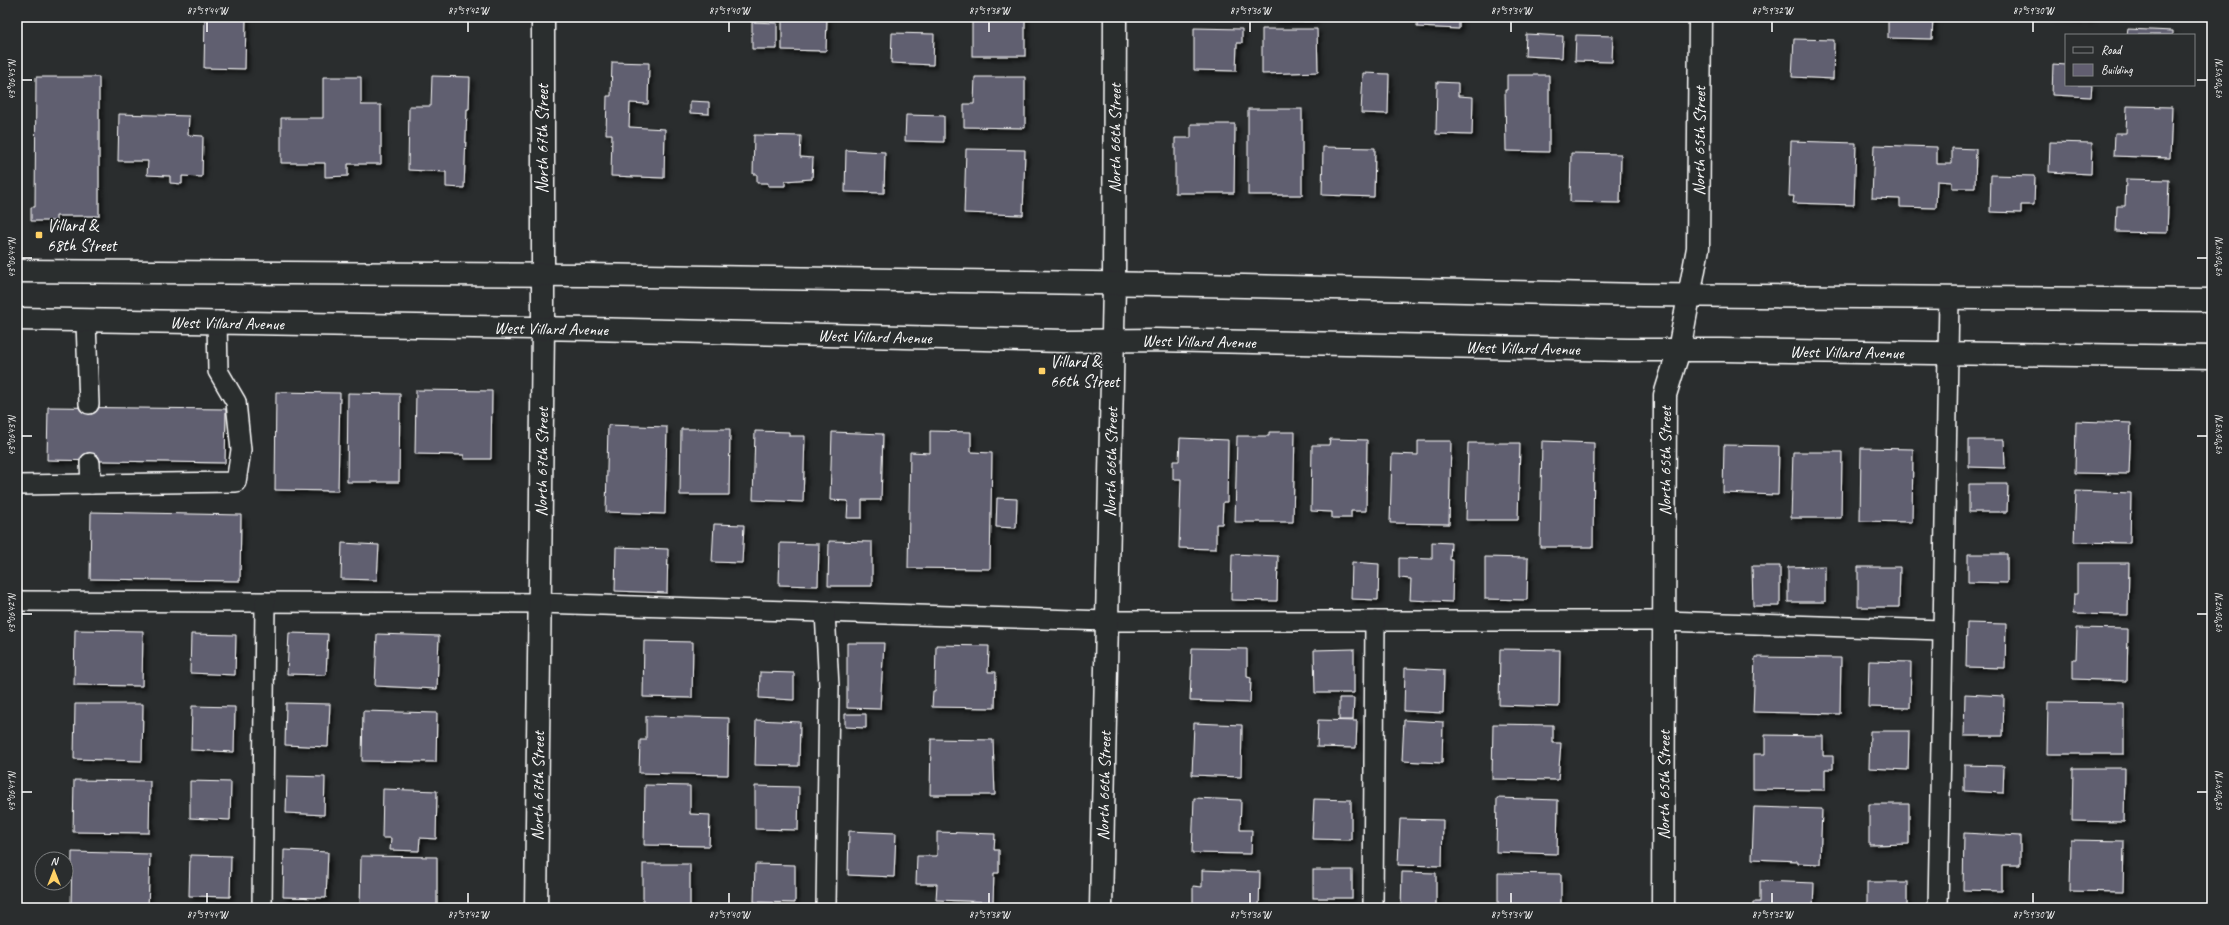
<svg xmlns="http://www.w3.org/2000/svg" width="2229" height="925" font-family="Caveat,sans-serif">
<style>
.building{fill:#615e70;stroke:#fff;filter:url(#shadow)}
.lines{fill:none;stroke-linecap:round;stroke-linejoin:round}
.lane-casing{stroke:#fff;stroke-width:22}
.street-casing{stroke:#fff;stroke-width:25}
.secondary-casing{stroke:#fff;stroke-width:25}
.lane{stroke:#2a2d2e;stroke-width:19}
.street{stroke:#2a2d2e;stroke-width:22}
.secondary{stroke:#2a2d2e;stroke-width:22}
.ticks{fill:none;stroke:#fff;stroke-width:1.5}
.poi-dot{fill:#ffd166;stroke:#2a2d2e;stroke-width:1.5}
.labels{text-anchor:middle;stroke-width:3;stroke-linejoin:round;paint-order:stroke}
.street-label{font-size:17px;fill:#fff;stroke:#2a2d2e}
.poi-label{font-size:17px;fill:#fff;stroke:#2a2d2e;text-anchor:start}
.neatline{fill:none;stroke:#fff;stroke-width:1.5}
.ticks-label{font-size:10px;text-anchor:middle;fill:#fff}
</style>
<defs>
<filter id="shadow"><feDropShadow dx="3.5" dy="3.5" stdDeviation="2" flood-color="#0009"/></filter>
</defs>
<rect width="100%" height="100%" fill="#2a2d2e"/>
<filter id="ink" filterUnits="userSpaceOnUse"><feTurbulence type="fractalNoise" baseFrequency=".025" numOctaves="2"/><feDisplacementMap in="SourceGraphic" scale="8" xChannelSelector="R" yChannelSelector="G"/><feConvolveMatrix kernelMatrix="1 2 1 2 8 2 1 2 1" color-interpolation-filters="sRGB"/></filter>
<g filter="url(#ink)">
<g class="building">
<polygon points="205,17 246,17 245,69 204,68"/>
<polygon points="782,17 827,17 826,51 782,50"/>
<rect x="972" y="17" width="53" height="39"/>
<rect x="1274" y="17" width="41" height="4"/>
<polygon points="1417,17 1459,17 1459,29 1417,27"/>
<polygon points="1888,17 1933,17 1932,39 1888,38"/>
<polygon points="2052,17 2090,17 2090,19"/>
<polygon points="752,22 777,23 777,49 752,49"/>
<polygon points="1194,28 1242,29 1242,43 1237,43 1236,71 1194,70"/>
<polygon points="1262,29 1317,29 1318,72 1262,74"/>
<polygon points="2128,29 2173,31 2173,35 2127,35"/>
<polygon points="892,33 934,34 933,65 891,63"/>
<polygon points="1526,34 1563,36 1562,58 1525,56"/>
<polygon points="1576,35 1613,36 1612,62 1575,61"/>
<polygon points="1794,39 1834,40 1833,79 1792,77"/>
<polygon points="612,62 649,63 648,104 630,103 629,127 665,129 664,178 611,176 612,134 606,134 607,96 611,96"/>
<polygon points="2053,64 2066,65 2066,85 2092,85 2091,97 2052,95"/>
<polygon points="1363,73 1389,74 1388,114 1361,113"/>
<polygon points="1507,75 1549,75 1549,152 1506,151 1505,90 1507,90"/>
<polygon points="432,76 470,77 469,109 467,109 464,188 446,187 446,172 408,170 409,106 431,106"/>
<polygon points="36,77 99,77 99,216 56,216 56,221 31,221 31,207 35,207"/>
<polygon points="323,77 361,77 361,105 381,105 381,164 348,164 348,176 325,177 325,163 281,163 281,118 323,118"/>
<polygon points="975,77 1025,77 1025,128 964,127 964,104 974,104"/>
<polygon points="1437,82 1458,83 1458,96 1473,97 1472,135 1436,134"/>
<polygon points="690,101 709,102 709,114 690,113"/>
<polygon points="2127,106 2172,107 2170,158 2114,156 2115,133 2126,133"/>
<rect x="1248" y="109" width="54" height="86"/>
<polygon points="119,114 189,116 188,135 203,136 202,177 182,176 182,184 170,183 170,176 147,175 148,161 118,161"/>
<polygon points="906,115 944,116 944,142 905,141"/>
<polygon points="1191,124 1235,124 1234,193 1175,193 1175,138 1191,138"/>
<polygon points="754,135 801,136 800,157 813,158 812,179 785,181 785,186 768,186 768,183 757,183 757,174 753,174"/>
<polygon points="1791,141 1856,143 1854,205 1793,203 1794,196 1789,196"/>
<polygon points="2050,142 2092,143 2091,174 2049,172"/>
<polygon points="1874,145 1937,147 1937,164 1952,164 1952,148 1976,149 1975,188 1952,188 1952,182 1937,181 1936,208 1900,207 1900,199 1872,198"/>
<polygon points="1323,147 1375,148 1374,197 1322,195"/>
<polygon points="966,149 1025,150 1023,215 964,213"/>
<polygon points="846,150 885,152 884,193 845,192"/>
<polygon points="1571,153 1621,154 1620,203 1570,202"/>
<polygon points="1991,175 2035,176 2034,205 2021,205 2021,213 1990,212"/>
<polygon points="2126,179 2169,180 2167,233 2116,232 2117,206 2125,206"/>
<polygon points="416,390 492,391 491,459 464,459 464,455 415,454"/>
<polygon points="276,392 340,393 338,491 275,490"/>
<polygon points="348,393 400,394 399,482 347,482"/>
<polygon points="48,407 226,409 225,463 47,460"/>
<polygon points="2076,421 2131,423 2129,474 2075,473"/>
<polygon points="608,425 667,427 665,514 606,512"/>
<polygon points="681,429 730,429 729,495 680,495"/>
<polygon points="755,431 789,432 789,436 805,436 803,502 753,500"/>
<polygon points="930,431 971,432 971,452 992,453 990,569 908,568 910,452 930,453"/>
<polygon points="832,432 883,434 881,500 862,500 862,518 847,518 848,501 830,500"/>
<polygon points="1269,432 1295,432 1293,522 1235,522 1237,436 1269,436"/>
<polygon points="1180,438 1228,440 1227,502 1223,502 1222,524 1216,524 1216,549 1179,548 1181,479 1173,479 1173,461 1179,461"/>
<polygon points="1330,439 1367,440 1366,511 1351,511 1351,518 1332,518 1332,512 1311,511 1312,445 1329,445"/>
<polygon points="1969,440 2004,440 2005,468 1969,467"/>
<polygon points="1418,441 1451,441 1449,524 1390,523 1392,454 1418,455"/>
<polygon points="1542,441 1594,443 1593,547 1540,547"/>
<polygon points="1468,443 1520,443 1518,520 1466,520"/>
<polygon points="1724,445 1779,446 1778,495 1723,493"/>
<polygon points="1861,448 1913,449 1912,522 1860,521"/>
<polygon points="1793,452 1842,452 1841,518 1791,518"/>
<polygon points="1969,484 2008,484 2007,512 1969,512"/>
<polygon points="2076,491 2131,493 2130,543 2074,542"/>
<polygon points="997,498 1017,499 1016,528 996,527"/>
<polygon points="91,512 241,515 240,581 90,579"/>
<polygon points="714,524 744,525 742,563 712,562"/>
<polygon points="829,541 872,542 872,586 828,586"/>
<polygon points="1432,542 1451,543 1450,560 1453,560 1452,602 1410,600 1411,579 1399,578 1399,558 1432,559"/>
<polygon points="342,543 379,545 377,580 341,579"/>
<polygon points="780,543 819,544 818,586 779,585"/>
<polygon points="616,547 668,549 667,593 615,591"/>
<polygon points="1232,554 1278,556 1277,601 1231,600"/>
<polygon points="1968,554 2007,554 2007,583 1968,582"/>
<polygon points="1485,557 1528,558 1527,600 1485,599"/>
<polygon points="1352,562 1379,564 1378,600 1351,599"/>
<polygon points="2077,563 2129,563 2128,615 2073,614 2074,594 2077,594"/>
<polygon points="1752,566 1780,566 1780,606 1753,606"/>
<polygon points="1825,566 1825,602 1788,602 1788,567"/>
<polygon points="1858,567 1900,567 1899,607 1858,607"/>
<polygon points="1967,623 2006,624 2005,668 1966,667"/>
<polygon points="2077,628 2128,629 2127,681 2073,679 2073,659 2076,659"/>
<polygon points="75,630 143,631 142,686 74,685"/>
<polygon points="289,633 328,634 326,675 287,674"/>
<polygon points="191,634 236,635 235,675 190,673"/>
<polygon points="377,634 439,636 437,689 375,686"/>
<polygon points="644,641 693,642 692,698 643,697"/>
<polygon points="847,643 884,643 880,709 847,708"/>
<polygon points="936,645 989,646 988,672 996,672 995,708 932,707 933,691 935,691"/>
<polygon points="1192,648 1247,649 1247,677 1251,678 1250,703 1190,701"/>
<polygon points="1354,649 1354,693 1315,693 1314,650"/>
<polygon points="1500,649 1560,650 1559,707 1499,705"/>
<polygon points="1755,657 1841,658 1840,714 1753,712"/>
<polygon points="1869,661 1911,662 1910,708 1868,707"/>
<polygon points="1405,668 1444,670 1443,713 1404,711"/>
<polygon points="760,672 794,673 794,700 759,698"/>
<polygon points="1965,694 2004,696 2003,736 1964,736"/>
<polygon points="1339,698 1354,698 1353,720 1339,720"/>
<polygon points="2048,702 2124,703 2124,754 2047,754"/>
<polygon points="286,703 330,704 328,747 285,745"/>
<polygon points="75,704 143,704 142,761 74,759"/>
<polygon points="192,706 235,707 234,752 191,750"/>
<polygon points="363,711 437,713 436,762 362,761"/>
<polygon points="845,714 866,714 866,728 845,727"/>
<polygon points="646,716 729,718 728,775 639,773 640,740 646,740"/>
<polygon points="756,720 800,722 799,766 755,765"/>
<polygon points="1318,720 1357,721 1356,748 1317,747"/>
<polygon points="1404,720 1443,722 1442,763 1402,761"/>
<polygon points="1194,723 1242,725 1241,777 1192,775"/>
<polygon points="1493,724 1553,725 1553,743 1561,743 1558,780 1492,779"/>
<polygon points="1870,731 1909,731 1908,770 1869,768"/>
<polygon points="1765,735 1823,736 1823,756 1833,756 1833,769 1825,769 1825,790 1753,789 1753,754 1765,754"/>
<polygon points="931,739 993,740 995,795 930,795"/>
<polygon points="1964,765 2004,766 2003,793 1964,791"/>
<polygon points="2073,768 2125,768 2124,822 2072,821"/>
<polygon points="287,776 325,777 324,815 286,813"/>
<polygon points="74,780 150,781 149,833 73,832"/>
<polygon points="190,781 231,782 230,820 190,818"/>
<polygon points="645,785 690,786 690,814 710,815 709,846 644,845"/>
<polygon points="755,786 799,787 798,830 755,829"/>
<polygon points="383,789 437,791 436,839 420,838 419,851 390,850 391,838 382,838"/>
<polygon points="1194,798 1241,800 1240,830 1252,830 1251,854 1192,853"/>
<polygon points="1497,798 1558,800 1557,854 1496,852"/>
<polygon points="1314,799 1351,800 1351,840 1312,839"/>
<polygon points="1869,804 1909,804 1909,844 1869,845"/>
<polygon points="1754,807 1822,809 1820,864 1798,863 1798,861 1752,859"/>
<polygon points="1400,819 1443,820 1442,866 1398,865"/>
<polygon points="849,831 896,833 894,877 848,875"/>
<polygon points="937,832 995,834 994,850 999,850 999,873 994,873 993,902 936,900 937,884 916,884 917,856 937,856"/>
<polygon points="1964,833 2020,836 2020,865 2002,865 2002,891 1963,890"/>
<polygon points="2071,840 2124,841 2123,892 2070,891"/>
<polygon points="284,850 328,852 326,898 283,897"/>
<polygon points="72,852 150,854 148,908 71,906"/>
<polygon points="190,855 231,856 230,897 189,896"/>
<polygon points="361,856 437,857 437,908 360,908"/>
<rect x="643" y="864" width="47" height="44"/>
<polygon points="755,864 795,865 795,903 754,902"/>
<polygon points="1202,870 1260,872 1259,908 1193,908 1193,886 1202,887"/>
<rect x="1313" y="870" width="39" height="28"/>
<polygon points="1402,872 1436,873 1436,908 1401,908"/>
<polygon points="1498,873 1561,874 1561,908 1498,908"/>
<polygon points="1760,881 1814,883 1813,908 1753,908 1753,902 1760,902"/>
<rect x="1867" y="882" width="40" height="26"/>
<polygon points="1961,906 2000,906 2000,908 1960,908"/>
</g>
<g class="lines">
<defs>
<g id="lane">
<polyline points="86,322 89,404"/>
<polyline points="90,463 91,484"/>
<polyline points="17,485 236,482 241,450 236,402 218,371 217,321"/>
<polyline points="17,601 539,603 1107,621 1664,621 1942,630"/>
<polyline points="825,612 829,687 826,908"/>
<polyline points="262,908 265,602"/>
<polyline points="1373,908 1375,621"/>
<polyline points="1938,908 1949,299"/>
</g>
<g id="street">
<path id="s1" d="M536,908L543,328V17"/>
<path id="s2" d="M1101,908L1114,284L1115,17"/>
<path id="s3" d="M1663,908L1665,395L1679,350L1698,248L1700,17"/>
</g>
<g id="secondary">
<polyline points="17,271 586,275 1156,284 1644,295 2212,300"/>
<path id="s4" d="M17,319L590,329L1065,341L1155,340L1628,350H1721L2212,357"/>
</g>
</defs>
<use href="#lane" class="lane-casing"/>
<use href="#street" class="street-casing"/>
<use href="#secondary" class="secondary-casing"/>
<use href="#lane" class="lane"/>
<use href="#street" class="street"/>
<use href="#secondary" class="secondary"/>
</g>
</g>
<path class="ticks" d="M207,22V32M468,22V32M729,22V32M989,22V32M1250,22V32M1511,22V32M1772,22V32M2033,22V32M22,80H32M2197,80H2207M22,258H32M2197,258H2207M22,436H32M2197,436H2207M22,614H32M2197,614H2207M22,792H32M2197,792H2207M207,893V903M468,893V903M729,893V903M989,893V903M1250,893V903M1511,893V903M1772,893V903M2033,893V903"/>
<g class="poi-dot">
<rect x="35" y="231" width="8" height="8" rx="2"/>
<rect x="1038" y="367" width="8" height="8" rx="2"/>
</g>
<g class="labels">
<g class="street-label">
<text transform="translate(542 139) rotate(-90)" y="6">North 67th Street</text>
<text dy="6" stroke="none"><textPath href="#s2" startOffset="770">North 66th Street</textPath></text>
<text dy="6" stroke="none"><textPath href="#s3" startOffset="771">North 65th Street</textPath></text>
<text dy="6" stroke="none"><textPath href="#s4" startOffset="210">West Villard Avenue</textPath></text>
<text dy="6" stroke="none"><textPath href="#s4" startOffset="534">West Villard Avenue</textPath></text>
<text dy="6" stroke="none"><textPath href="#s4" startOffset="858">West Villard Avenue</textPath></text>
<text dy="6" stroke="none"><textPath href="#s4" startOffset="1182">West Villard Avenue</textPath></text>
<text dy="6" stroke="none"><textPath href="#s4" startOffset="1506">West Villard Avenue</textPath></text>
<text dy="6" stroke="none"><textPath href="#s4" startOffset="1830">West Villard Avenue</textPath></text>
<text dy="6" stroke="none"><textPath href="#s3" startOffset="447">North 65th Street</textPath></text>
<text dy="6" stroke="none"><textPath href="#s1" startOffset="446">North 67th Street</textPath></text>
<text dy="6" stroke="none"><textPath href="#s2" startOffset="446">North 66th Street</textPath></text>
<text dy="6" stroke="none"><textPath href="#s3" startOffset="123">North 65th Street</textPath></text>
<text dy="6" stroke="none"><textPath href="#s1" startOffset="122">North 67th Street</textPath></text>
<text dy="6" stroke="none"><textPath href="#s2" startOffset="122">North 66th Street</textPath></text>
</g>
<g class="poi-label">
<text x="47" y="231">Villard &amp;<tspan x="47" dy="20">68th Street</tspan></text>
<text x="1050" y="367">Villard &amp;<tspan x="1050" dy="20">66th Street</tspan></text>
</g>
</g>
<rect width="2229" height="925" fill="none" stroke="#2a2d2e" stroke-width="44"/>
<rect x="2065" y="34" width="130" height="52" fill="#2a2d2e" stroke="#7f8182"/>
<rect x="2073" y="47" width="20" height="6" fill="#2a2d2e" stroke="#7f8182"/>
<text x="2101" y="54" font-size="12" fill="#ffffff">Road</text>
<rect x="2073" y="64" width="20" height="12" fill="#615e70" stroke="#7f8182"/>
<text x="2101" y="74" font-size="12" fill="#ffffff">Building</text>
<g transform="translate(54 871)"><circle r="19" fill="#2a2d2e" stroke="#7f8182"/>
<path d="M0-3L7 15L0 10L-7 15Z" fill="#ffd166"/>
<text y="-6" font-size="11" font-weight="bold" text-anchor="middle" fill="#ffffff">N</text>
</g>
<rect x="22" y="22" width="2185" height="881" class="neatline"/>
<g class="ticks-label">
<text x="207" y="14">87°59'44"W</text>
<text x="468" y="14">87°59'42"W</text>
<text x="729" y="14">87°59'40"W</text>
<text x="989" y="14">87°59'38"W</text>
<text x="1250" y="14">87°59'36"W</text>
<text x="1511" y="14">87°59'34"W</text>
<text x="1772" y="14">87°59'32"W</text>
<text x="2033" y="14">87°59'30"W</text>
<text transform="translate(11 80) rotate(-90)" y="4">43°06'45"N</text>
<text transform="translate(2218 80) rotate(-90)" y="4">43°06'45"N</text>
<text transform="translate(11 258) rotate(-90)" y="4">43°06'44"N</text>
<text transform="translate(2218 258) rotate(-90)" y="4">43°06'44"N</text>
<text transform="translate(11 436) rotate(-90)" y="4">43°06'43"N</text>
<text transform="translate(2218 436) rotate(-90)" y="4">43°06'43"N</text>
<text transform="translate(11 614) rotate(-90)" y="4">43°06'42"N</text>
<text transform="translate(2218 614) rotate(-90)" y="4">43°06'42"N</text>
<text transform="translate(11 792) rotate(-90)" y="4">43°06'41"N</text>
<text transform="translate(2218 792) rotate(-90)" y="4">43°06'41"N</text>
<text x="207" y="918">87°59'44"W</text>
<text x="468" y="918">87°59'42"W</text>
<text x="729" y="918">87°59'40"W</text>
<text x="989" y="918">87°59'38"W</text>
<text x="1250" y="918">87°59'36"W</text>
<text x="1511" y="918">87°59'34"W</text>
<text x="1772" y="918">87°59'32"W</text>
<text x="2033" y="918">87°59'30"W</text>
</g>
</svg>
